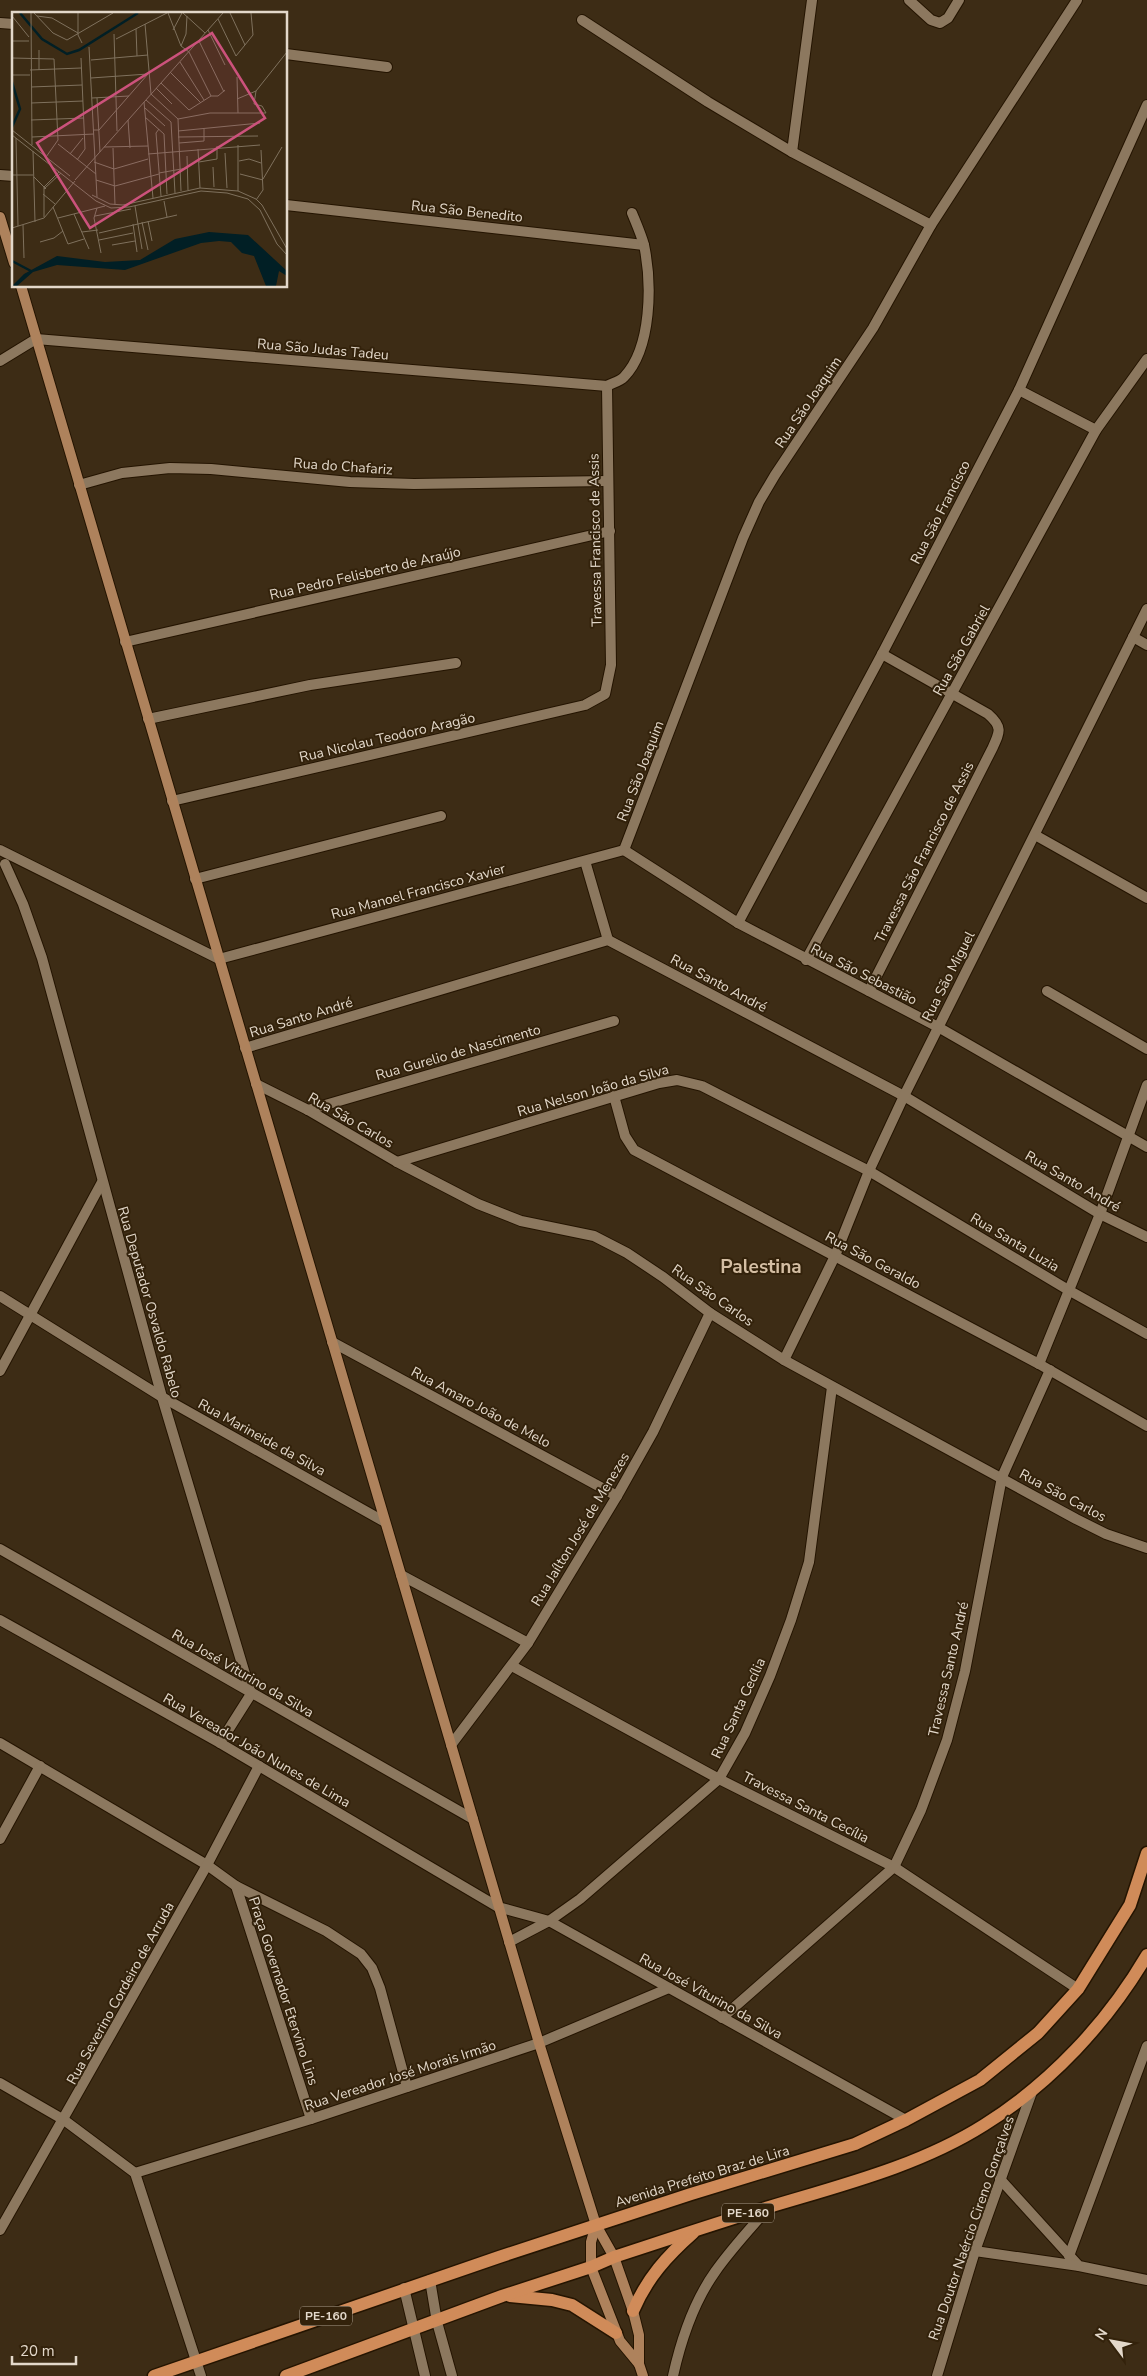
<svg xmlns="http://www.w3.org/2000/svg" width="1147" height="2376" font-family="'Nunito Sans',sans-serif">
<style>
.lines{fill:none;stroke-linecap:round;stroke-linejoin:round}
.lane-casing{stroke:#241400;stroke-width:12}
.street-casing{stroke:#241400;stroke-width:12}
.secondary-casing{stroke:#241400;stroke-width:12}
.primary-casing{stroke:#241400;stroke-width:15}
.lane{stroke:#8c785f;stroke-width:10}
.street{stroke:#8c785f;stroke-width:10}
.secondary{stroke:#ae825c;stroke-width:10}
.primary{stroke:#d08b59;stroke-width:12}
.labels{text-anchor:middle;stroke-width:4;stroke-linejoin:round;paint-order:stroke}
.shield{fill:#33220b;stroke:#aea191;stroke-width:1}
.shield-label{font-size:12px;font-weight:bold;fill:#e3d8ca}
.street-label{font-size:14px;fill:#e3d8ca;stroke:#33220b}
.district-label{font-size:19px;font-weight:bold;fill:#d4bea3;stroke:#33220b}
.inset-river{fill:none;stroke:#011f25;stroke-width:2.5}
.inset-road{fill:none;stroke:#7f715d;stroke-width:1}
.view{fill:#cc527c;fill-opacity:0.15;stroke:#cc527c;stroke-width:2.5}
.inset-edge{fill:none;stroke:#e3d8ca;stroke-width:2.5}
</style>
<rect width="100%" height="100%" fill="#3d2c15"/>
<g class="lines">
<defs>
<g id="lane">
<polyline points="148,719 310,685 456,663"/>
<path d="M673,2376C681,2340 693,2303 715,2272C731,2249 751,2228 769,2207"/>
</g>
<g id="street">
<polyline points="909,0 931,20 940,23 948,18 959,0"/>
<polyline points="582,20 708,102 792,152 931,225"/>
<polyline points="0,23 14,24"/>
<polyline points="286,54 387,67"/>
<polyline points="792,152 812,0"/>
<polyline points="0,175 14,176"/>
<polyline points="286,205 644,245"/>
<path d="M0,361L36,339L607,386C612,383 619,382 624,377C652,348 652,283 644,245C641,234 636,223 632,213"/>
<polyline points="1019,390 1096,430"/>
<polyline points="79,485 122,473 170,468 211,469 350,482 414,484 607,481"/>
<polyline points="1133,637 1147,645"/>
<polyline points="125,642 610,531"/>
<polyline points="172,801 585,705 605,694 611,665 607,386"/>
<polyline points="1035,835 1147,898"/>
<polyline points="0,850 219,959 624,850"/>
<polyline points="624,850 743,538 759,502 775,475 873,328 931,225 1077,0"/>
<polyline points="624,850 738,923 938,1027 1147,1147"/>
<polyline points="585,861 608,940"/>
<polyline points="5,864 23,904 42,958 162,1397 251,1694 220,1743"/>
<polyline points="195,879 441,816"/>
<polyline points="738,923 882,654 1019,390 1147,105"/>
<polyline points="806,960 1096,430 1147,359"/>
<path d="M869,991L992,749C1000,732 1003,727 988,714L882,654"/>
<polyline points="1047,991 1147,1049"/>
<polyline points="245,1048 608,940 904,1096 1100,1214 1147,1237"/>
<polyline points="256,1084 308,1110 397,1162 478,1204 521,1221 594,1236 627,1253 663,1277 710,1313 784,1360 1076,1519 1106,1534 1147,1548"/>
<polyline points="614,1096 625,1136 634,1150 1039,1364 1147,1426"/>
<polyline points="308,1110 614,1021"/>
<polyline points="397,1162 659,1083 677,1080 702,1086 869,1171 1070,1291 1147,1334"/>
<polyline points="0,1296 162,1397 385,1522"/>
<polyline points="332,1342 617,1496"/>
<polyline points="784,1360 835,1256 869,1171 904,1096 1147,609"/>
<polyline points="1039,1364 1100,1214 1147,1085"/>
<polyline points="0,1371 102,1182"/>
<polyline points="0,1549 473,1819"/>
<polyline points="401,1575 528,1643"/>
<polyline points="0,1620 220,1743 498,1907 549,1921 906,2120"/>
<polyline points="512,1666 719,1779 894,1867 1078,1989"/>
<polyline points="0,1743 207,1865 236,1886 326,1931 361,1954 372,1968 380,1988 407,2087"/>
<polyline points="451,1745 528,1643 617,1496 653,1432 710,1313"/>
<polyline points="0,1839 40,1766"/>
<polyline points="236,1886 311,2119"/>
<polyline points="509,1942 549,1921 580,1899 719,1779 745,1733 770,1676 791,1620 809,1562 832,1387"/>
<polyline points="722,2018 894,1867 921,1810 947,1740 965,1671 1002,1477 1050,1370"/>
<polyline points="0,2083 64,2120 135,2173 201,2376"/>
<polyline points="135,2173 311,2119 539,2043 669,1988"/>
<polyline points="1000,2179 1079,2266 1147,2280"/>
<polyline points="0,2230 207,1865 259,1766"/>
<polyline points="975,2251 1079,2266"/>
<polyline points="1069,2256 1147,2046"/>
<polyline points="430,2280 437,2322 452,2376"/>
<polyline points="404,2288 425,2376"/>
<polyline points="937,2376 975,2251 1033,2089"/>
</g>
<g id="secondary">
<polyline points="0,217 14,263"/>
<polyline points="21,286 539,2043 596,2225 614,2257 633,2311 639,2335 639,2364 643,2376"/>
<polyline points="596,2225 591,2242 591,2267 620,2341 639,2364"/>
</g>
<g id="primary">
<polyline points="510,2296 552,2300 572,2305 616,2333"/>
<path d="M633,2311C647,2278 667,2256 693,2233"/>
<polyline points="154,2376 499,2257 691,2194 855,2144 906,2120 980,2080 1038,2033 1078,1989 1130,1905 1147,1853"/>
<path d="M286,2376L502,2296L591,2267L614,2257C666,2240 717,2223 769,2207C842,2185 919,2166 984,2125C1051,2083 1107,2023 1147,1955"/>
</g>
</defs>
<use href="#lane" class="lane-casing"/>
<use href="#street" class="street-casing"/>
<use href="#secondary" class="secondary-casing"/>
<use href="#primary" class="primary-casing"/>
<use href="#lane" class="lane"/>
<use href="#street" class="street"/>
<use href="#secondary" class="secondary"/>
<use href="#primary" class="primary"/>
</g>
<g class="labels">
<g class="shield">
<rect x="722" y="2203.5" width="52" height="19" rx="4"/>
<rect x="300" y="2306.5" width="52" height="19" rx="4"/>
</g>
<g class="shield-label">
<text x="748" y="2217">PE-160</text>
<text x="326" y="2320">PE-160</text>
</g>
<g class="street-label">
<text transform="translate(467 211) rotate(6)" y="5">Rua São Benedito</text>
<text transform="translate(323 349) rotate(5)" y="5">Rua São Judas Tadeu</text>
<text transform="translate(808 402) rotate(-56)" y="5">Rua São Joaquim</text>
<text transform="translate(343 466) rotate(4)" y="5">Rua do Chafariz</text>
<text transform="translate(940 512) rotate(-63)" y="5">Rua São Francisco</text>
<text transform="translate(595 540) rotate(-91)" y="5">Travessa Francisco de Assis</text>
<text transform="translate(365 573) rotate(-13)" y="5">Rua Pedro Felisberto de Araújo</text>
<text transform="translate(961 650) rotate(-61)" y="5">Rua São Gabriel</text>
<text transform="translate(387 737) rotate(-13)" y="5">Rua Nicolau Teodoro Aragão</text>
<text transform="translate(640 771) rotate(-69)" y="5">Rua São Joaquim</text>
<text transform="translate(924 852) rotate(-63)" y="5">Travessa São Francisco de Assis</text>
<text transform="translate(418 891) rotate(-15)" y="5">Rua Manoel Francisco Xavier</text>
<text transform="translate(864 974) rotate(27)" y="5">Rua São Sebastião</text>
<text transform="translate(948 976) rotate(-63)" y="5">Rua São Miguel</text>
<text transform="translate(719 983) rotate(28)" y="5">Rua Santo André</text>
<text transform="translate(301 1017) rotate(-17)" y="5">Rua Santo André</text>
<text transform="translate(458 1052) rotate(-16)" y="5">Rua Gurelio de Nascimento</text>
<text transform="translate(593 1090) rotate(-16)" y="5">Rua Nelson João da Silva</text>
<text transform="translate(351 1120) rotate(30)" y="5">Rua São Carlos</text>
<text transform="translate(1073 1181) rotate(30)" y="5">Rua Santo André</text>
<text transform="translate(1015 1242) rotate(31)" y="5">Rua Santa Luzia</text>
<text transform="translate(873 1260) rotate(28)" y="5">Rua São Geraldo</text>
<text transform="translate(713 1295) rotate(35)" y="5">Rua São Carlos</text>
<text transform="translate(150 1302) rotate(74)" y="5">Rua Deputador Osvaldo Rabelo</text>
<text transform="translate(481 1407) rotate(28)" y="5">Rua Amaro João de Melo</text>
<text transform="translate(262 1437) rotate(29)" y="5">Rua Marineide da Silva</text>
<text transform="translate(1063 1495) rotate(28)" y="5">Rua São Carlos</text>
<text transform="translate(580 1529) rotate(-59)" y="5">Rua Jaílton José de Menezes</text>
<text transform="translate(948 1669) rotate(-77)" y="5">Travessa Santo André</text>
<text transform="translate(243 1673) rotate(30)" y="5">Rua José Viturino da Silva</text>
<text transform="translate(738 1708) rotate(-65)" y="5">Rua Santa Cecília</text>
<text transform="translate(257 1750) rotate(30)" y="5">Rua Vereador João Nunes de Lima</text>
<text transform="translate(806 1807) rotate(27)" y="5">Travessa Santa Cecília</text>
<text transform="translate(284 1991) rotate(72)" y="5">Praça Governador Etervino Lins</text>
<text transform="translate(120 1993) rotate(-61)" y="5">Rua Severino Cordeiro de Arruda</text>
<text transform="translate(711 1996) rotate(29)" y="5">Rua José Viturino da Silva</text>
<text transform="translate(400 2075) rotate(-18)" y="5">Rua Vereador José Morais Irmão</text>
<text transform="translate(702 2176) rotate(-17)" y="5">Avenida Prefeito Braz de Lira</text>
<text transform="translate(971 2228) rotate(-71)" y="5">Rua Doutor Naércio Cireno Gonçalves</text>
</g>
<g class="district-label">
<text x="761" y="1273">Palestina</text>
</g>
</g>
<g transform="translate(12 12)">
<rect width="275" height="275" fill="#3d2c15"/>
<path d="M197,220L236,223L275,259V264L267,259L264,274H254L242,244L230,241L219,230L207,229L189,231L113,258L45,253L21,260L5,274H0L12,262L45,244L93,250L128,248L163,227Z" fill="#011f25"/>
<path class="inset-river" d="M8,1L30,27L55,42L67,38L126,1M0,70L8,97L0,115M0,249L19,259"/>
<path class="inset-road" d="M19,1L20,133M22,1L41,21L55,28L101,1M66,1V23L70,31M156,1L169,34L177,40L199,84M171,1L193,21M218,1L233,33M239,1L241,23M0,4L17,25M25,4L40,6L66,21M206,7L224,44M133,12L139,82L166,107M124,17L125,44M161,18L170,1M196,18L213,53M102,22L105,119M104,27L155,1M0,29H17M187,29L212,80M169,34L174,22L175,4M77,35L85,185M27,38V58M224,44L241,23M0,46L42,47L46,128L34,145M79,48L136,43M168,50L192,88M18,58L69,56M158,60L189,91M1,63H18M225,65L226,101M79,66L136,62M149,71L177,98L199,84M19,75L70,73M144,76L160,92M199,84H206L213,78M80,86L117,84M85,86L88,140M225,87L244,79L275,40M134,88L159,110L163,181M132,90L141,186M19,91L71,89M133,96L153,114M133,105L152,122L155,182M166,107L198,101H254L250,94L242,92L244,79M166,107L169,179M19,108L72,106M116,108L118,136M147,117L144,121L149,184M0,118L58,164M81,118H87L136,62M166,119L248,111M0,123L84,189L99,196L117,195L189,179L215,181L236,187L248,198L265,232L275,243M20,125L82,122M166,125L246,124M4,126L6,214M167,131L192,129V117M46,132L84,162M226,133V179M92,135L136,134M101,136L103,193M186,137L188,176M21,139L23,210M213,141L215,176M58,142L71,126M136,142L248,133M175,144L176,178M65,148L73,137L69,46M227,149L237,147L249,151M82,150L102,157L136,147M187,150L205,147V134M201,155L202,175M147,161L175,156M228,162L251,168M0,163H21M22,165L34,177M251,167L270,135M63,168L211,1M84,168L103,174L147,162M32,177L49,161M31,182L43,192M80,183L98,192L111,193L188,176L226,179L244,187L250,193L275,237M244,188L251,178L249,138M152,189L155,205M123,194L130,237M41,195L56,232L72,227M85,196L82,206L89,241M62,202L77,237M83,204L119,197M32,205V175L47,160M46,206L93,194M136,209L140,229M130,210L136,238M121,212L125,240M11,213L12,246M0,216L32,206L63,169M70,220L86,218M87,221L165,203M87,228L121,221M28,230L42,226L51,219M100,233L123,229"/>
<path class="view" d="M200,21L253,106L78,216L25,131Z"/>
<rect width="275" height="275" class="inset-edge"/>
</g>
<g transform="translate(1112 2341) rotate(302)" stroke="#33220b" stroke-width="4" paint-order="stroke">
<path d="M0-4L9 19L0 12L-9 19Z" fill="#e3d8ca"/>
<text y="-8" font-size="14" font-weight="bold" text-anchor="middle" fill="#e3d8ca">N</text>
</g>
<path d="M12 2356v8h64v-8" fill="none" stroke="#e3d8ca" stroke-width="2.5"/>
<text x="20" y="2356" font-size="15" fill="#e3d8ca" stroke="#33220b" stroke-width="4" paint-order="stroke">20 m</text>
</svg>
